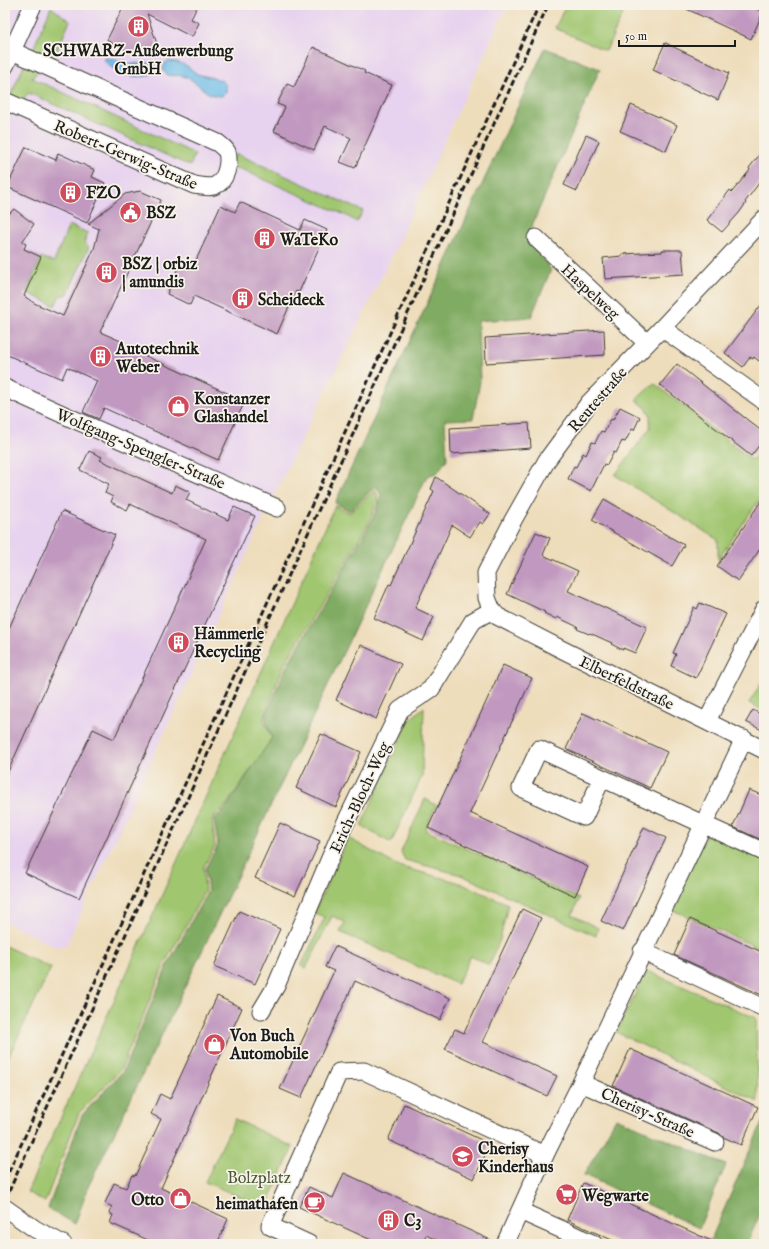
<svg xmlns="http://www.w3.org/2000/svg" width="769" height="1249" font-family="'IM FELL English',serif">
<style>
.built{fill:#e7d2ef}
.green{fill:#a0c670;stroke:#5e7146}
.forest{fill:#80ab62;stroke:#4e643f}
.water{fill:#6fbeea;stroke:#466d83}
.building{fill:#c199c0}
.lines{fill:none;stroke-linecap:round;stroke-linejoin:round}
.minor-casing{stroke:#3c3934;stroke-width:19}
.minor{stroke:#fff;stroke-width:17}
.rail{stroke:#1c1c1c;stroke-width:3;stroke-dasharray:6 3;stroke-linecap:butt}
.labels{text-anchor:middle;stroke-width:3.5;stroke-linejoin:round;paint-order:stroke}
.poi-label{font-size:16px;font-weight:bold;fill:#1c1c1c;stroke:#f7f3e8;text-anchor:start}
.street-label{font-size:16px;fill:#1c1c1c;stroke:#f7f3e8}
.park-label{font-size:16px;fill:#4a5839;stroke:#f7f3e8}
</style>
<rect width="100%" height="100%" fill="#f7f3e8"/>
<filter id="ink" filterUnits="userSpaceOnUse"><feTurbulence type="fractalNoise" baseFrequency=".025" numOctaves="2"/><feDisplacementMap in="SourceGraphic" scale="8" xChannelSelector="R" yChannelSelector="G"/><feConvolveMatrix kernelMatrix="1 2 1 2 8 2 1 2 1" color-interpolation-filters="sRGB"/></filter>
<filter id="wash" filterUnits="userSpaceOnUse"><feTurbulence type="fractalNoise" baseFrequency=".012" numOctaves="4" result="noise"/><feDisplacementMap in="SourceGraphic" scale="16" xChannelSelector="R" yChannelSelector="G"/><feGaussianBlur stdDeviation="0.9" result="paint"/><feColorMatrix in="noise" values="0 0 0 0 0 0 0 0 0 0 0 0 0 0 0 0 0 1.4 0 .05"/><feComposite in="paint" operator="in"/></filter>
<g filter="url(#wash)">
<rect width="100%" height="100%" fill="#edb"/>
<polygon class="built" points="5,5 507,5 390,260 277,489 66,945 56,947 5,922"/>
<g class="green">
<polygon points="566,5 627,5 606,51 555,28"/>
<polygon points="51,7 70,21 52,62 43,58 33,49"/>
<polygon points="24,65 39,70 32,78 195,154 190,166 29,93 21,101 10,96"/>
<polygon points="237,154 363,211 357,222 345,215 238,168 237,170 234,169 233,157"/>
<polygon points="69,225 88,233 84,243 89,247 67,295 60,295 55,306 26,292 41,257 54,262"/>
<polygon points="654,383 752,460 759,451 764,454 764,493 718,560 718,540 615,475 650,428 650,414 645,407 636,400"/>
<polygon points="375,490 378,496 371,519 284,665 263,720 272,738 225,807 212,820 215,846 203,868 205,891 165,963 121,1069 79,1113 45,1202 27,1192 158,904 335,506 350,513"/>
<polygon points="764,679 764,711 749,703"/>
<polygon points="424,707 422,776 391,843 361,826 409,720"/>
<polygon points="425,799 436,805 425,830 579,899 572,915 598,928 596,936 461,875 405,860 401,852"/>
<polygon points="708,832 764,857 764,950 668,908"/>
<polygon points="348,838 398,866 457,882 508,904 500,940 489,965 471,956 457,984 340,932 345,922 332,916 306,968 301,966 325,917 314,913"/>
<polygon points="5,946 51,968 5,1064"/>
<polygon points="647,971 756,1018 758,1102 616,1032"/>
<polygon points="235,1119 293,1147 266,1208 205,1182"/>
</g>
<g class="forest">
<polygon points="545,48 600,69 527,237 551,270 531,317 478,321 480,382 473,419 445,420 447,459 437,473 427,476 185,987 89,1185 75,1224 48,1208 82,1115 123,1071 168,964 208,891 205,869 218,845 214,820 226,808 272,738 265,719 286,667 373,519 381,495 376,486 350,511 335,503"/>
<polygon points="616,1118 726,1165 699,1228 584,1175"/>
<polygon points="764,1118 764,1205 747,1244 709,1244"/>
</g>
<g class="water">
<path d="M104,58L115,59L128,64L154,63C160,82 128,77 119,72C113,69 108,65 104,60Z"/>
<path d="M168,61L177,62L187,66L197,74L221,80L226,85V92L222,96C203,97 199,80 183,76C178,75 172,76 167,75L163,70L165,63Z"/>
</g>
<g id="blocks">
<g class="building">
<polygon points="124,5 198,5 191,19 199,23 192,37 147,14 159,50 146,52 133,52 119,48 107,40"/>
<polygon points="678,5 747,5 763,12 751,39"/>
<polygon points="665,43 729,73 718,100 653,70"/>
<polygon points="313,47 365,71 364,73 392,85 355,168 340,162 351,138 325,126 314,150 274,131 285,107 277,104 287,84 294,87"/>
<polygon points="631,105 677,125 666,151 620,131"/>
<polygon points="586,135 599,141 577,191 564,185"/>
<polygon points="26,147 56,160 58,153 95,170 92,177 105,183 87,223 7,187"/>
<polygon points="764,149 764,180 762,179 745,202 746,203 739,213 722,232 707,220 730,190 732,192 750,170 749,168"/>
<polygon points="140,191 161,200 100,332 123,342 121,345 245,401 218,460 104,408 99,419 83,412 97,381 67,367 62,379 5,354 5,218 14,209 34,224 22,242 26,244 24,249 41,257 24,296 34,303 63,316 94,249 99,229 88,224 125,194"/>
<polygon points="240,202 300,230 305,220 327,230 299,292 296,291 277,334 194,296 190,305 167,294 181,261 193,267 221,205 235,212"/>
<polygon points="662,250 682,250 684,274 605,279 603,258 622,256 622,254 662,252"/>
<polygon points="764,301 764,355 759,361 754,357 753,359 750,357 743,367 725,353"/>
<polygon points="604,330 605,355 486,363 485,338"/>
<polygon points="677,364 764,433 764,439 751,456 660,385"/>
<polygon points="620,407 640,417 634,430 632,429 625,442 622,441 616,453 614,452 607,465 604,464 591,491 568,479 574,466 576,467 583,453 586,455 592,442 595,443 601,431 604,432 611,419 613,420"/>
<polygon points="529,423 531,448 451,454 450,428"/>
<polygon points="89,451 102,457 100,460 172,493 175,485 190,492 186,500 228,520 234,507 255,516 79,898 25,873 93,729 114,739 206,539 130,504 127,510 111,502 113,497 105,493 109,484 80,470"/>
<polygon points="436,477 490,514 483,524 480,522 470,537 452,525 415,608 434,617 423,641 374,618 389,584 391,585 434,491 431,489"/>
<polygon points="764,497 764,543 738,581 717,566"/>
<polygon points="604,499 684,545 672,566 592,520"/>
<polygon points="62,511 115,535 5,778 5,637"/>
<polygon points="536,532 550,538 543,555 578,571 568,591 647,627 635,653 623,648 623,650 611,644 612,643 590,633 589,634 577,629 578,627 557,617 556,619 544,613 545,612 507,594"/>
<polygon points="700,603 726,614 696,678 671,666 676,654 673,653 679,640 694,607 697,609"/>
<polygon points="361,645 401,664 376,719 336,700"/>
<polygon points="503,665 532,678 470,813 588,867 575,896 428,828"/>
<polygon points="753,710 764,716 764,731 746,722"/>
<polygon points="583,713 667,752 650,788 566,749"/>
<polygon points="321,734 361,752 336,807 296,788"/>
<polygon points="749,790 764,796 764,841 733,827"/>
<polygon points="280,823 320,841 295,896 255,878"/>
<polygon points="644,827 666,838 623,931 601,921"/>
<polygon points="522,909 541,918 483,1042 557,1076 547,1096 445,1049 455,1029 464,1033"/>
<polygon points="239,911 280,929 255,984 214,966"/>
<polygon points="690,919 764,953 764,996 674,955"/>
<polygon points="335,946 450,998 440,1020 355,981 301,1098 280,1089 334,971 325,967"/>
<polygon points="217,996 242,1008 161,1188 228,1219 217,1244 157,1244 110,1223 113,1215 109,1213 112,1207 105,1203 114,1183 126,1188 132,1175 135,1176 161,1119 151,1114 160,1094 170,1099"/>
<polygon points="630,1049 758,1107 741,1145 723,1137 719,1133 613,1086"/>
<polygon points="404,1104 490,1144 474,1179 388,1140"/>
<polygon points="344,1173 495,1242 495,1244 445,1244 426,1235 422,1244 380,1244 299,1207 309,1187 333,1198"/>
<polygon points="583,1183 641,1209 718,1244 621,1244 567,1220"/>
</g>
</g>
</g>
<g filter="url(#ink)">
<use href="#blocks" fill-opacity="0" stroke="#3c3934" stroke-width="1"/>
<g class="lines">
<defs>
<g id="minor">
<polyline points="5,66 33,5"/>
<path d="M5,101L194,185C201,186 208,188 214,186C226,182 230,163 227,152C225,148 221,146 218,143L12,51"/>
<polyline points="764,219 662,328 589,403 547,460 512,522 486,573 487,598 492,610 497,616 561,649 764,750"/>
<polyline points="536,238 647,343"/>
<polyline points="662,328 764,401"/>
<polyline points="5,388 73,419 277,508"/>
<polyline points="707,721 764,609"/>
<polyline points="602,778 539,749 521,788 584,817 602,778 764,852"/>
<polyline points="642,951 762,1007"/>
<polyline points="261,1011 276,986 342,830 400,710 431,689 473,621 492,610"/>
<polyline points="581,1083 715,1142"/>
<polyline points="5,1208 35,1229 63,1244"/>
<polyline points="520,1211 594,1244"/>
<polyline points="309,1244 270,1226 339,1072 364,1071 545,1155"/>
<polyline points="505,1244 545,1155 581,1083 744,739"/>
</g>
</defs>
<use href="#minor" class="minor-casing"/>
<use href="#minor" class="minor"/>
<g class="rail">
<polyline points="5,1180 539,5"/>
<polyline points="5,1200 548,5"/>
</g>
</g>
</g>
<defs>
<symbol id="building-disc" viewBox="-11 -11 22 22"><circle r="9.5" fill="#d1495b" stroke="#f7f3e8"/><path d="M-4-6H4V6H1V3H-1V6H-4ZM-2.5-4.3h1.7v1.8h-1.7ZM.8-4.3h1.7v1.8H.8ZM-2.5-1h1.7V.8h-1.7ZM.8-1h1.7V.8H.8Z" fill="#fff"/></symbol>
<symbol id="civic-disc" viewBox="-11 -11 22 22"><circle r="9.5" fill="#d1495b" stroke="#f7f3e8"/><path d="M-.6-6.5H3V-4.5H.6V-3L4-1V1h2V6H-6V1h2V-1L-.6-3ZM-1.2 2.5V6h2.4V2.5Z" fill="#fff"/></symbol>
<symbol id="shop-disc" viewBox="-11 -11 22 22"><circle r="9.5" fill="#d1495b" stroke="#f7f3e8"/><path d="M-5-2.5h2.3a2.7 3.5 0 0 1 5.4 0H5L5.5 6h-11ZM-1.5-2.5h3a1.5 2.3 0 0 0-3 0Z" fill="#fff"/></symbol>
<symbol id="school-disc" viewBox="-11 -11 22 22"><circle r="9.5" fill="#d1495b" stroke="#f7f3e8"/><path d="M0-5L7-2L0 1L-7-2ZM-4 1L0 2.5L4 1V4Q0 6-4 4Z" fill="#fff"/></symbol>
<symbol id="supermarket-disc" viewBox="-11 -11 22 22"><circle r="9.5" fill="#d1495b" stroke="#f7f3e8"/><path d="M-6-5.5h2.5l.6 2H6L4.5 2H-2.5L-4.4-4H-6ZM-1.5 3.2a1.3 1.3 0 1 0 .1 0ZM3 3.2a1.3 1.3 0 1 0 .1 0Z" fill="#fff"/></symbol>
<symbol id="cafe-disc" viewBox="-11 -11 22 22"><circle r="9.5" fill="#d1495b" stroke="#f7f3e8"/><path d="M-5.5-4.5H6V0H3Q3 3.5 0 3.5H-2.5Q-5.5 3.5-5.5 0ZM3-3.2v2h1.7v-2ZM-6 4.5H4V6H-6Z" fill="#fff"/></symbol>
</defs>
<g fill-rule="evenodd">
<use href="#building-disc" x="126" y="14" width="25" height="25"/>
<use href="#building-disc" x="58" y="180" width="25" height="25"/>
<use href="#civic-disc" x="118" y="200" width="25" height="25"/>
<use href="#building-disc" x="252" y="226" width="25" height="25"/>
<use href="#building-disc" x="94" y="260" width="25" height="25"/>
<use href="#building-disc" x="230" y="286" width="25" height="25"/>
<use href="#building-disc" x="88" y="344" width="25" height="25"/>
<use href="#shop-disc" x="166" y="394" width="25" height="25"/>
<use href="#building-disc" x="166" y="630" width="25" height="25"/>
<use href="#shop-disc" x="202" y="1032" width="25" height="25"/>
<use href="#school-disc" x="450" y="1144" width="25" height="25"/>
<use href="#supermarket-disc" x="554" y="1182" width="25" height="25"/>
<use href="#shop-disc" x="168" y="1186" width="25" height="25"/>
<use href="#cafe-disc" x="302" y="1190" width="25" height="25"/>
<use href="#building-disc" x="376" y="1208" width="25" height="25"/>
</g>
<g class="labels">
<g class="poi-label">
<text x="138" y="56" text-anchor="middle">SCHWARZ-Außenwerbung<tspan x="138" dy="18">GmbH</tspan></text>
<text x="86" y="198">FZO</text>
<text x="146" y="218">BSZ</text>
<text x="280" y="245">WaTeKo</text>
<text x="122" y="269">BSZ | orbiz<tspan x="122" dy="18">| amundis</tspan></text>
<text x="258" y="305">Scheideck</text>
<text x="116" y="354">Autotechnik<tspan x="116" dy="18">Weber</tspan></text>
<text x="194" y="404">Konstanzer<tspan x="194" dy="18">Glashandel</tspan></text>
<text x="194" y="639">Hämmerle<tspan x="194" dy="18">Recycling</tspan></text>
<text x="230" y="1041">Von Buch<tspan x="230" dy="18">Automobile</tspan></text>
<text x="478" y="1154">Cherisy<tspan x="478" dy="18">Kinderhaus</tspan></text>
<text x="582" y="1201">Wegwarte</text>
<text x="164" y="1205" text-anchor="end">Otto</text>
<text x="298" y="1209" text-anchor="end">heimathafen</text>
<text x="404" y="1226">C3</text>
</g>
<g class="street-label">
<text transform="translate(126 154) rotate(23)" y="6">Robert-Gerwig-Straße</text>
<text transform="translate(591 291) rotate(43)" y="6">Haspelweg</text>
<text transform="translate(597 399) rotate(-49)" y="6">Reutestraße</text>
<text transform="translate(141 448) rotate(23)" y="6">Wolfgang-Spengler-Straße</text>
<text transform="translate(627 682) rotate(26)" y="6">Elberfeldstraße</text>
<text transform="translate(359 797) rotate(-65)" y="6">Erich-Bloch-Weg</text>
<text transform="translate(648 1112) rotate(24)" y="6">Cherisy-Straße</text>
</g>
<g class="park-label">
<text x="259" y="1183">Bolzplatz</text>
</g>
</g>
<rect width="769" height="1249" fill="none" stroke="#f7f3e8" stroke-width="20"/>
<path d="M619 40v6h116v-6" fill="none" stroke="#1c1c1c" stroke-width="2"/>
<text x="625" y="40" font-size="12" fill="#1c1c1c" stroke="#f7f3e8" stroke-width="3" paint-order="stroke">50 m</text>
</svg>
